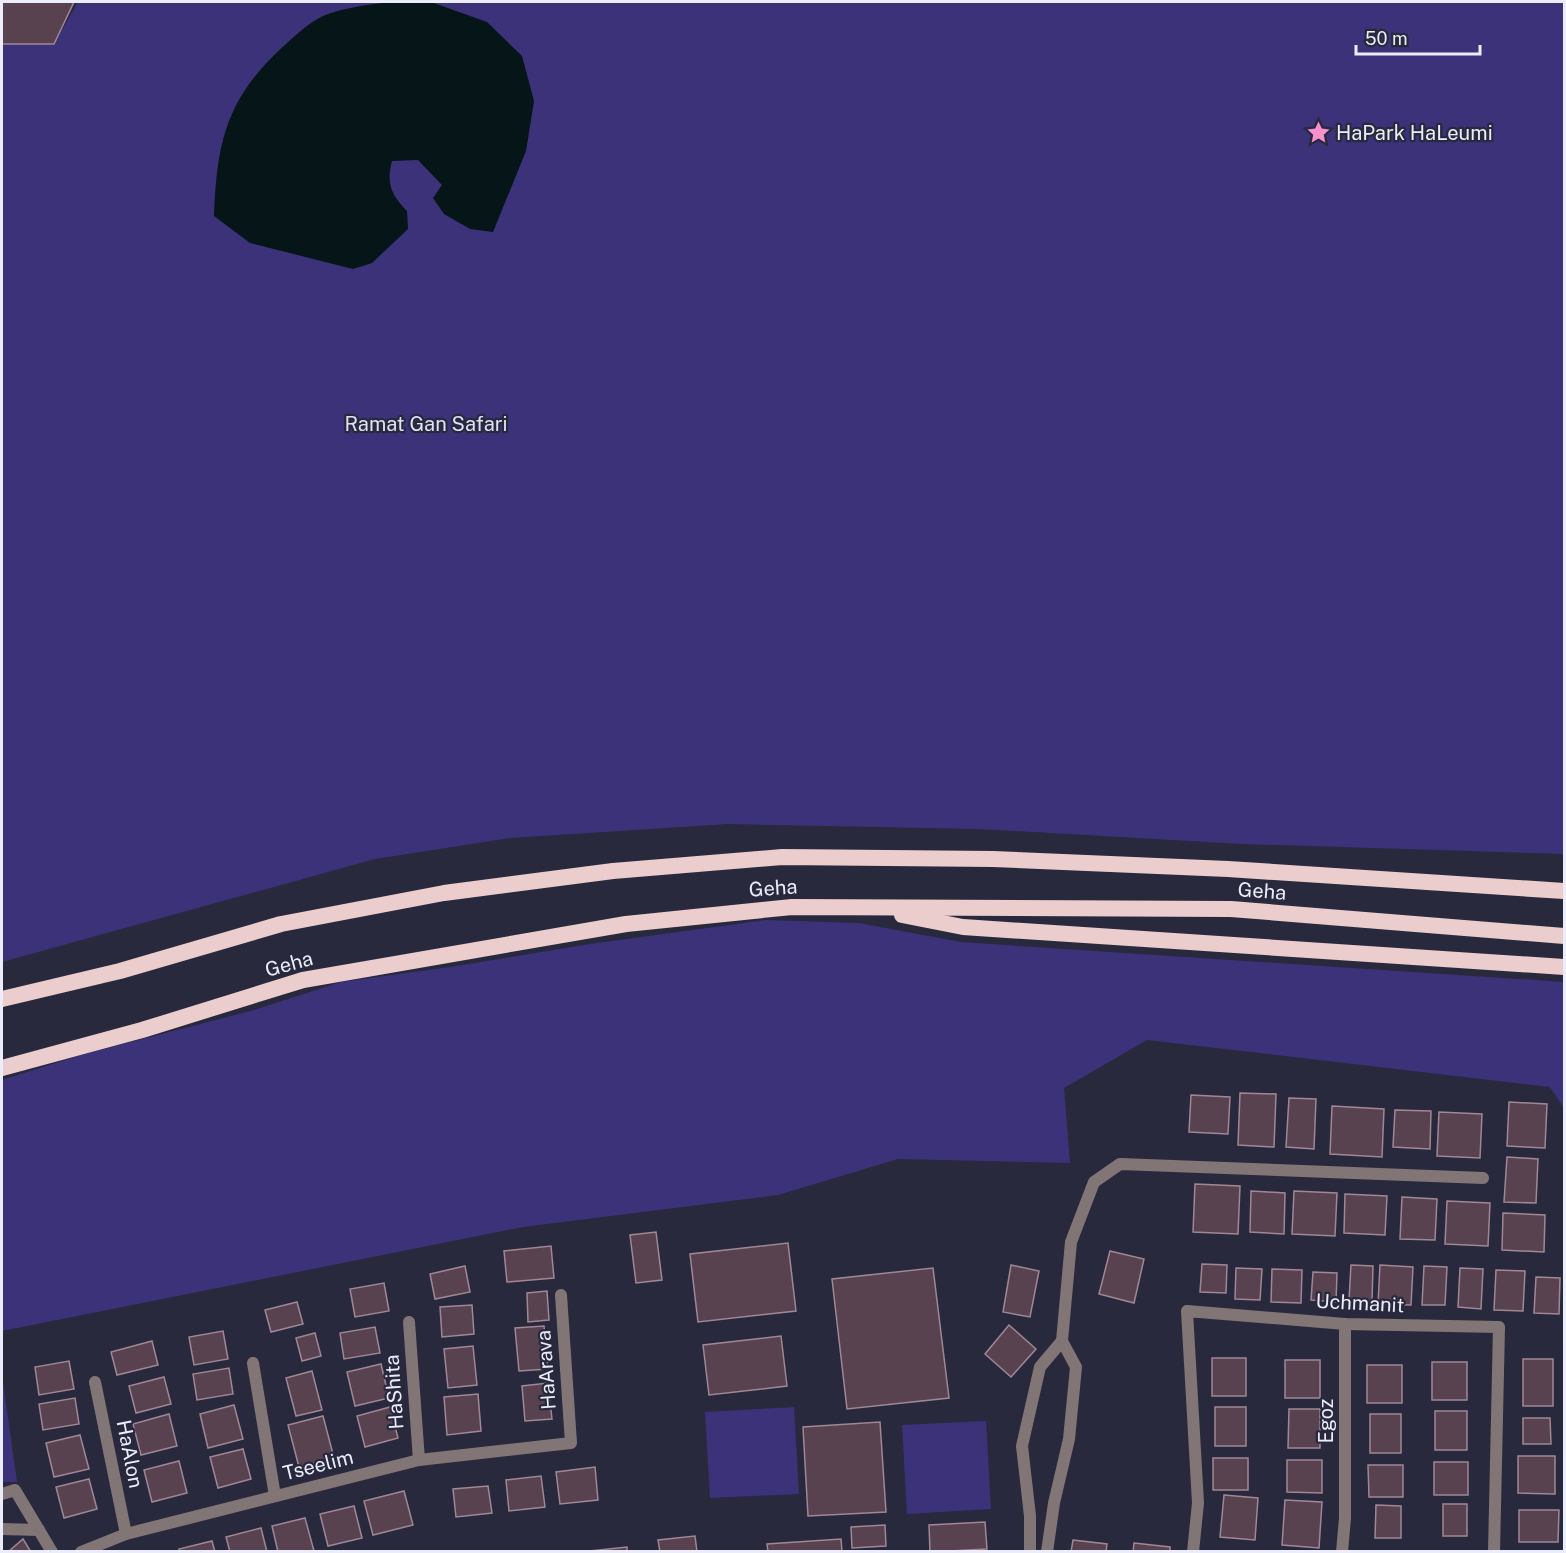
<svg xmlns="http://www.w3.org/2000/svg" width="1566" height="1553" font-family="'Public Sans',sans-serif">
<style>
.green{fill:#3b327a}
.water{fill:#051518}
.building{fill:#58424f;stroke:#a08795;stroke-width:1.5}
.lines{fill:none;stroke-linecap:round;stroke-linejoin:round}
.minor{stroke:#827575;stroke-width:12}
.trunk{stroke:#ebcdcd;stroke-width:16}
.labels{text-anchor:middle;stroke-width:4.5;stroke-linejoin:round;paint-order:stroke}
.poi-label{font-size:20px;fill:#ecedfa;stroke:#29293d;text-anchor:start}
.park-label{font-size:20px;fill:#e0e1f7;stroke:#29293d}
.street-label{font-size:20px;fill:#ecedfa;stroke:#29293d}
</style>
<rect width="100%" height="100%" fill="#29293d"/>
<g class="green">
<polygon points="78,2 1564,2 1564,854 1242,844 979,829 728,824 510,838 375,859 2,962 2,44 54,44"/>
<polygon points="765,920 859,923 961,942 1564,982 1564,1108 1550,1087 1147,1040 1064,1088 1070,1163 898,1159 778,1195 523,1227 2,1331 2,1080 81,1055 254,1010 341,982 450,967 590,944"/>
<polygon points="2,1375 17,1482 2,1482"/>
<polygon points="794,1407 799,1494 710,1498 705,1412"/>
<polygon points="986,1421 991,1509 907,1514 902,1425"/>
</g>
<path class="water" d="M431,2L487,22L522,56L534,101L526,151L493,232L470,229L444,214L433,198L442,185L418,160L392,161C386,183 391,195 407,211L408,229L372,263L353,269L250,243L214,216C217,140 227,97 286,44C298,33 314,18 331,13C363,3 397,1 431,2Z"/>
<g class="building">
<polygon points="2,2 59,2 54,39 2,33"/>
<polygon points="2,2 74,2 54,44 2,44"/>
<polygon points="1240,1093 1276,1094 1274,1147 1238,1145"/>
<polygon points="1191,1095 1230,1097 1228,1134 1189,1132"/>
<polygon points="1289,1098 1316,1099 1314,1149 1286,1147"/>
<polygon points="1509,1102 1547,1104 1545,1148 1507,1146"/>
<polygon points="1332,1106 1384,1109 1382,1157 1330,1154"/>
<polygon points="1395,1110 1431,1111 1430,1149 1393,1147"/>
<polygon points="1439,1112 1482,1114 1480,1158 1437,1156"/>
<polygon points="1507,1157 1538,1159 1536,1203 1504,1202"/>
<polygon points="1195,1184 1240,1186 1238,1234 1193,1232"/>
<polygon points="1251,1191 1285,1193 1284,1234 1250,1232"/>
<polygon points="1294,1191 1337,1193 1335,1236 1292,1234"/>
<polygon points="1345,1194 1387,1196 1385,1235 1344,1233"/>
<polygon points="1402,1197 1437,1199 1435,1240 1400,1239"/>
<polygon points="1447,1201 1490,1203 1488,1246 1445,1244"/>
<polygon points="1503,1213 1545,1215 1544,1252 1502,1250"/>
<polygon points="656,1232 662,1280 636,1283 630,1235"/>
<polygon points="788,1243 796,1311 698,1322 690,1254"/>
<polygon points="551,1246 554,1278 507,1282 504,1251"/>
<polygon points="1110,1251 1144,1259 1134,1303 1099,1294"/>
<polygon points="1202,1264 1227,1265 1226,1293 1200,1292"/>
<polygon points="1011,1265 1039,1271 1030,1317 1003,1312"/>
<polygon points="1351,1265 1373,1266 1372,1301 1349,1300"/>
<polygon points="1380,1265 1413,1267 1411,1305 1378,1304"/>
<polygon points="465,1266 470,1292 435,1299 430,1274"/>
<polygon points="1424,1266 1447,1267 1445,1305 1422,1305"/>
<polygon points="933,1268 949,1398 847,1409 832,1279"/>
<polygon points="1236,1268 1262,1269 1260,1300 1235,1299"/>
<polygon points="1460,1268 1483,1269 1481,1309 1458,1307"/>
<polygon points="1272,1269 1302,1270 1301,1303 1271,1302"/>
<polygon points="1496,1270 1525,1271 1523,1311 1494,1310"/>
<polygon points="1313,1272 1337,1273 1336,1302 1311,1300"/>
<polygon points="1536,1277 1560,1278 1559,1314 1534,1313"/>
<polygon points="384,1283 389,1311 355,1317 350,1289"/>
<polygon points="547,1291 549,1320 528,1322 527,1293"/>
<polygon points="297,1302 303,1324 271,1332 265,1310"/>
<polygon points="472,1305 474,1334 442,1337 440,1307"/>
<polygon points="1009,1325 1036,1349 1011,1377 985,1354"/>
<polygon points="544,1326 548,1369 519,1371 515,1328"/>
<polygon points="375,1327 380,1353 344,1359 340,1333"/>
<polygon points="223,1331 228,1359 194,1365 189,1337"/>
<polygon points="315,1333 321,1356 302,1361 296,1338"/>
<polygon points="781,1336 787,1386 709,1395 703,1345"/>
<polygon points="152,1341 158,1365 117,1375 111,1352"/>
<polygon points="473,1346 477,1385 448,1388 444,1349"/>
<rect x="1212" y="1358" width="34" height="38"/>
<rect x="1523" y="1359" width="30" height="47"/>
<rect x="1285" y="1360" width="35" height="38"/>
<polygon points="69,1361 74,1389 39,1395 35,1367"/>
<rect x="1432" y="1362" width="35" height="38"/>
<polygon points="381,1364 389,1398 355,1406 347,1372"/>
<rect x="1367" y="1365" width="35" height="38"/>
<polygon points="229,1368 233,1394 197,1400 193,1374"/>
<polygon points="312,1371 322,1410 296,1416 286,1378"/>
<polygon points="164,1377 171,1404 136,1413 129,1386"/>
<polygon points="548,1383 552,1419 525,1421 522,1386"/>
<polygon points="478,1394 481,1431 447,1435 444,1397"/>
<polygon points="75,1398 79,1424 43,1430 39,1404"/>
<polygon points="234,1405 243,1439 208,1448 200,1414"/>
<polygon points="390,1407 398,1438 365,1447 357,1416"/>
<rect x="1215" y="1407" width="31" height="39"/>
<polygon points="1289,1409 1320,1409 1320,1448 1288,1448"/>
<rect x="1435" y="1411" width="32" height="39"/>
<polygon points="169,1414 177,1446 141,1455 133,1424"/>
<rect x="1370" y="1414" width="31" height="39"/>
<polygon points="323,1416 334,1458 299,1467 288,1425"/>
<polygon points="1523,1418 1550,1418 1551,1444 1523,1444"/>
<polygon points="880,1422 886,1512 808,1516 803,1427"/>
<polygon points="80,1435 89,1469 54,1477 46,1443"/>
<polygon points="243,1449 251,1479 218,1488 210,1457"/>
<polygon points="1518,1456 1555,1456 1555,1494 1518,1493"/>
<rect x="1213" y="1458" width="35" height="32"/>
<polygon points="1287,1460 1322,1460 1322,1493 1287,1492"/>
<polygon points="179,1461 187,1493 152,1502 144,1470"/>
<rect x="1434" y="1462" width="34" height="33"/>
<polygon points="1368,1465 1403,1465 1403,1497 1369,1497"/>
<polygon points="595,1467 598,1500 560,1504 556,1472"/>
<polygon points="541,1476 545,1507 509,1511 506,1480"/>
<polygon points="89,1479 97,1509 64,1518 56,1487"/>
<polygon points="488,1486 492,1513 456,1517 453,1489"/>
<polygon points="404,1491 413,1525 373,1535 364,1501"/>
<polygon points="1224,1495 1258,1498 1255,1540 1220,1537"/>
<polygon points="1285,1500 1322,1502 1319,1548 1282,1545"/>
<rect x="1443" y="1504" width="24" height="32"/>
<polygon points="1376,1505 1401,1506 1401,1538 1375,1538"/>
<polygon points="354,1506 362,1538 328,1546 320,1514"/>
<polygon points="1519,1510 1559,1510 1558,1542 1519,1542"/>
<polygon points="305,1518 314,1551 278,1552 272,1526"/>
<polygon points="985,1522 987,1549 930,1552 929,1525"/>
<polygon points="885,1525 886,1546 852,1548 851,1527"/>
<polygon points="261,1528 267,1552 230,1552 226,1537"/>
<polygon points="695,1536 697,1552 660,1552 658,1540"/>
<polygon points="23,1539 31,1552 8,1552"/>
<polygon points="841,1539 842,1552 768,1552 767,1544"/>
<polygon points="1073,1540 1107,1544 1106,1552 1071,1552"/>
<polygon points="212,1541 215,1552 179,1552 179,1549"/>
<polygon points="1134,1543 1170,1547 1170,1552 1133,1552"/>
<polygon points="627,1547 627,1552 590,1552 590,1551"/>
</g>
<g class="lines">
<g class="minor">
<polyline points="409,1322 419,1460"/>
<polyline points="253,1363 275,1496"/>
<polyline points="95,1382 126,1534"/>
<polyline points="2,1494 15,1490 52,1552"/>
<polyline points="2,1529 39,1530"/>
<polyline points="81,1552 126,1534 419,1460 571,1443 561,1295"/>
<polyline points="1030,1552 1030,1516 1022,1446 1040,1367 1062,1341"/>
<polyline points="1047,1552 1054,1503 1069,1439 1076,1367 1062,1341 1071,1242 1094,1182 1120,1164 1483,1178"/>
<polyline points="1193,1552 1198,1503 1187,1311 1345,1324 1499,1327 1494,1552"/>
<polyline points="1342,1552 1345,1518 1345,1324"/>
</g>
<g class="trunk">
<polyline points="902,915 963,927 1564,967"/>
<polyline points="2,999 120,971 281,924 444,893 613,871 782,857 993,859 1228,869 1564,891"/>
<polyline points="2,1068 142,1030 303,980 626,924 792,907 1231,909 1564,936"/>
</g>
</g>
<defs>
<symbol id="sight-bare" viewBox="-9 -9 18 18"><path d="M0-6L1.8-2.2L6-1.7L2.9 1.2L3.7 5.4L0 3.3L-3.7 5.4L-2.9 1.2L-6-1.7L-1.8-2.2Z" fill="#f790cd" stroke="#29293d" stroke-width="2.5" paint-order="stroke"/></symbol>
</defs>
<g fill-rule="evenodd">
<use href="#sight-bare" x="1302" y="116" width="33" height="33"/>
</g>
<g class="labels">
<g class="poi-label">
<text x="1336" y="140">HaPark HaLeumi</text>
</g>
<g class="park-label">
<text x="426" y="431">Ramat Gan Safari</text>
</g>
<g class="street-label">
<text transform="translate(773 888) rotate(-4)" y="7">Geha</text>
<text transform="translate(1262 891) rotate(4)" y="7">Geha</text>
<text transform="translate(289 964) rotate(-15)" y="7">Geha</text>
<text transform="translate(1360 1303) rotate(3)" y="7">Uchmanit</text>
<text transform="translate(546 1370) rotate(-94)" y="7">HaArava</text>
<text transform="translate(394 1392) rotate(-94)" y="7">HaShita</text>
<text transform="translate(1326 1421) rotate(-90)" y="7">Egoz</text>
<text transform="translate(130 1454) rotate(79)" y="7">HaAlon</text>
<text transform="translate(318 1465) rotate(-14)" y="7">Tseelim</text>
</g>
</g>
<rect width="1566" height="1553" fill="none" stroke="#ecedfa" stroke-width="6"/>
<path d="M1356 45v9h124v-9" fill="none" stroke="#ecedfa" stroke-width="3"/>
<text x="1365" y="45" font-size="18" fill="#ecedfa" stroke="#29293d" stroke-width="4.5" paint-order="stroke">50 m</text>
</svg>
